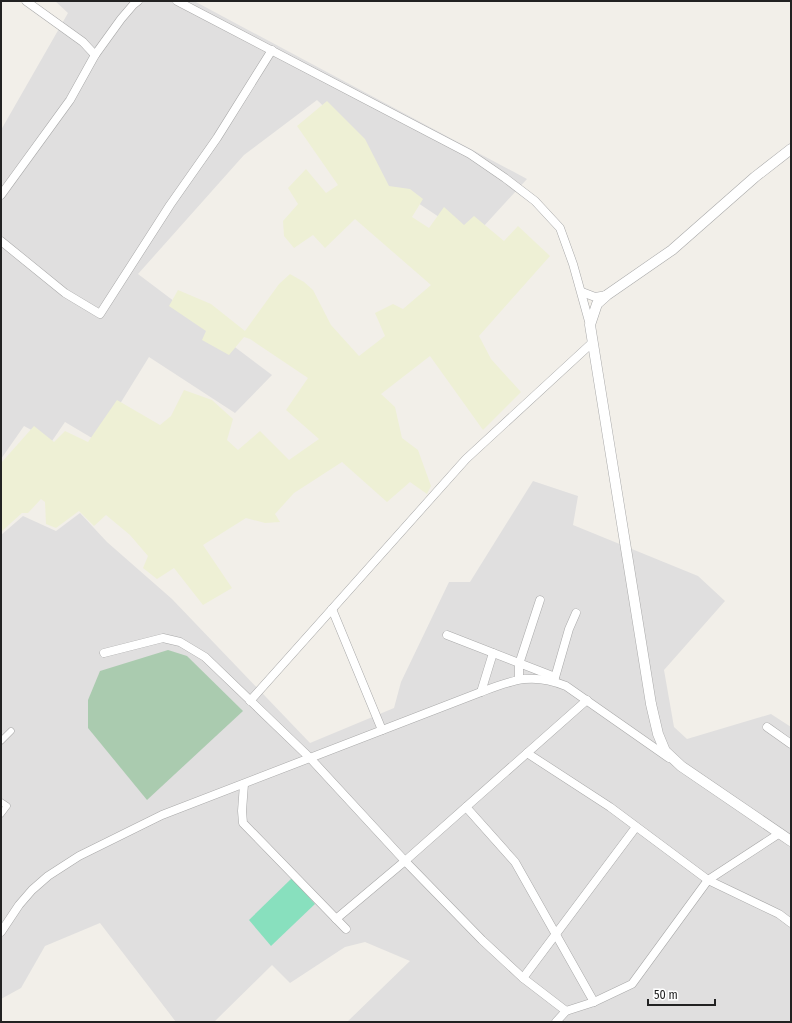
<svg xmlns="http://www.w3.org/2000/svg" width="792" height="1023" font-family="'Fira Sans Condensed',sans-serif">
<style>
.residential{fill:#e0dfdf}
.farmland{fill:#eef0d5}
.cemetery{fill:#aacbaf}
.pitch{fill:#88e0be}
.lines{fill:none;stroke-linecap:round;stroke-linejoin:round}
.pedestrian-casing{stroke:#a9a9a9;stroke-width:7}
.minor-casing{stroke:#a9a9a9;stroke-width:9}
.tertiary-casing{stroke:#a9a9a9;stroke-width:11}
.pedestrian{stroke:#fff;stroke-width:6}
.minor{stroke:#fff;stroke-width:8}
.tertiary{stroke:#fff;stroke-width:10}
</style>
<rect width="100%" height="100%" fill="#f2efe9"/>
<g class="residential">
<polygon points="55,1 194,1 527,179 472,239 403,193 381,187 356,137 317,100 244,155 138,274 272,375 235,413 149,357 97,441 65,422 52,441 24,426 1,459 1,130 68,13"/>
<polygon points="533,481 578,496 573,525 698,576 725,601 664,670 674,727 687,739 771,714 791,727 791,1022 347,1022 410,961 365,942 345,947 290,983 272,965 214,1022 176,1022 100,923 45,946 21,988 1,999 1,535 23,516 56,531 80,513 107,542 172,599 310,743 394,708 401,682 449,582 470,582"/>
</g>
<polygon class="farmland" points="327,101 365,139 389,186 410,189 423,199 412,217 429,228 444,207 464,225 474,216 504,241 518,226 550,256 479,336 491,359 521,392 483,430 430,356 381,394 395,407 402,438 418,450 431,486 427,494 410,482 387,502 342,462 294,493 275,514 280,522 265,523 246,518 203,545 232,588 203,605 174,568 157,579 143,568 148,556 130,535 106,515 94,526 79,511 56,528 46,524 45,502 41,499 28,513 22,513 1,532 1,463 34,426 54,442 65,431 88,442 117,400 160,425 171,416 184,390 212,400 233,419 227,440 238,450 260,431 289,460 319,439 286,410 308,378 250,339 244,337 229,355 202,340 206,331 169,306 178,290 211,304 245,331 279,284 290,274 304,282 313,290 331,325 359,356 385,336 375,313 393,304 403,309 431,285 355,219 325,248 313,235 294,248 284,236 283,221 298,204 288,188 306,169 326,193 338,185 297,126"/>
<polygon class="cemetery" points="168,650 187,656 243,711 147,800 88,728 88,700 100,671"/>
<polygon class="pitch" points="292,878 315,904 271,946 249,920"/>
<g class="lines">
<defs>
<g id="pedestrian">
<polyline points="1,741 11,731"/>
<polyline points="1,802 7,806 1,814"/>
</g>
<g id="minor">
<polyline points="26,1 83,42 95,55"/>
<polyline points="177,1 470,154 505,178 535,201 560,228 573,264 590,325"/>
<polyline points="1,195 70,100 95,55 121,19 133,5 138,1"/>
<polyline points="1,241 65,293 100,314 170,205 217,138 272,50"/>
<polyline points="582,292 595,297 607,295"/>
<polyline points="332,609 382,730"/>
<polyline points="447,635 555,677"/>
<polyline points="104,653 163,638 180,642 205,657 310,758 405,861 482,940 523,978 566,1011"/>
<polyline points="519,679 519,664 540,600"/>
<polyline points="554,681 569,629 576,613"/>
<polyline points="481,692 493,653"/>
<polyline points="250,701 466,459 593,342"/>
<polyline points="767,727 791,744"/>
<polyline points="527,753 610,807 708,880 779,914 791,923"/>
<polyline points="244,784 242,811 243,823 346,929"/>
<polyline points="466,807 515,862 594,1002"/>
<polyline points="336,919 405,861 587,700"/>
<path d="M1,932L19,905L32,890L48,876L79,856L162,815L481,692C513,680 532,672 566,686L669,758"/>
<polyline points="523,978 636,827"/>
<polyline points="556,1022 566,1011 594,1002 632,984 708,880 780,833"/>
</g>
<polyline id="tertiary" points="791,149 755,177 672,250 607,295 597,304 590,325 651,704 658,734 665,751 681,766 791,841"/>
</defs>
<use href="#pedestrian" class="pedestrian-casing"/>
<use href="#minor" class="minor-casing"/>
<use href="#tertiary" class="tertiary-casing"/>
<use href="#pedestrian" class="pedestrian"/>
<use href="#minor" class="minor"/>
<use href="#tertiary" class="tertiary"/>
</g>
<rect width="792" height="1023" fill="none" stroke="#222222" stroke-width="4"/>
<path d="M648 999v6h67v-6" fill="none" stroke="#222222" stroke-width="2"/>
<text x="654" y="999" font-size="12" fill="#222222" stroke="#ffffff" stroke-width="3" paint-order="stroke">50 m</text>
</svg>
